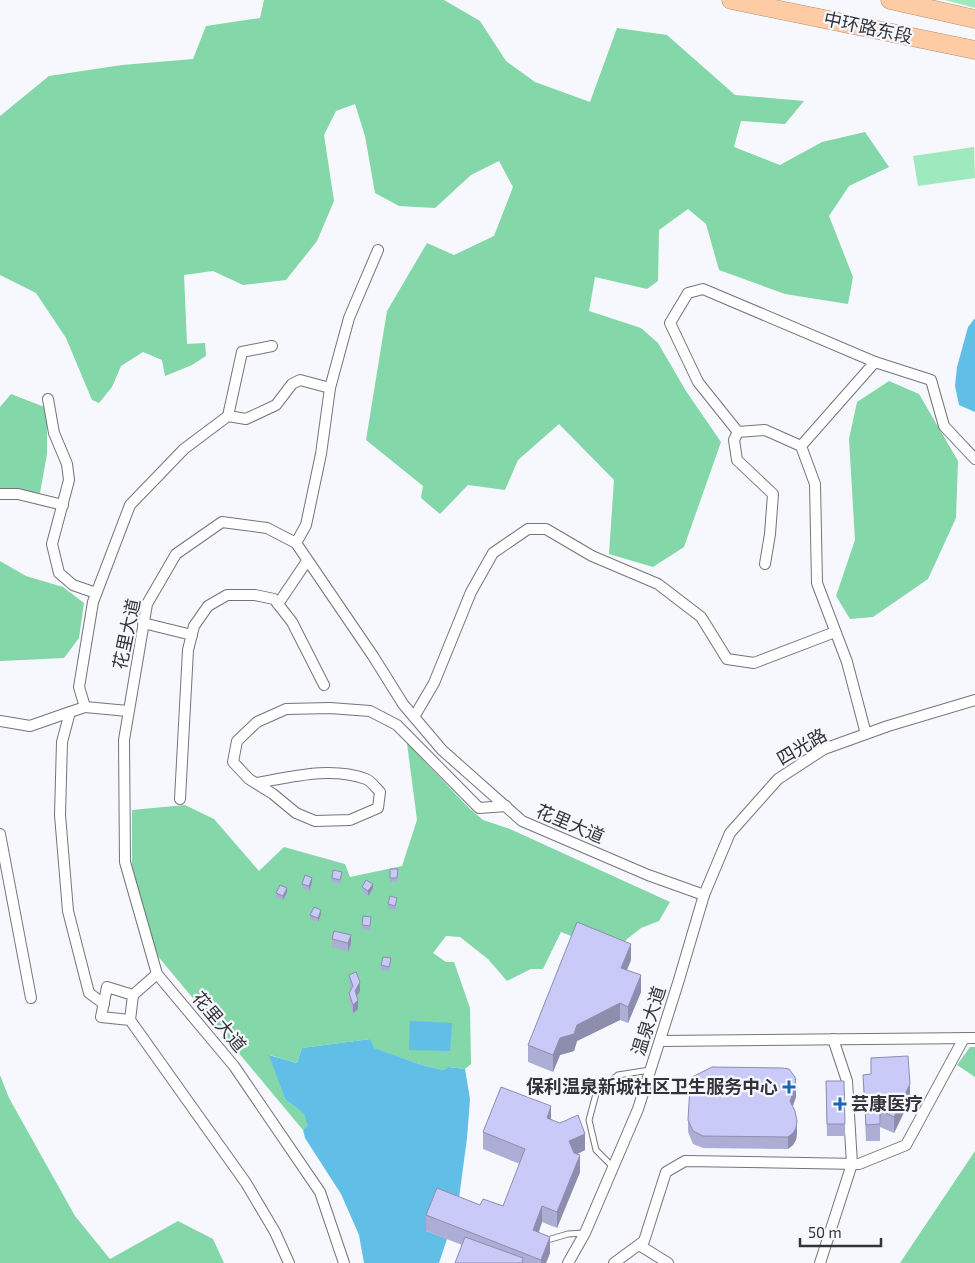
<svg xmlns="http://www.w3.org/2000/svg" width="975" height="1263" font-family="'Exo 2','Noto Sans SC',sans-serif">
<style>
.green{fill:#9ee9be}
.forest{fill:#83d7a8}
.water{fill:#61bee7}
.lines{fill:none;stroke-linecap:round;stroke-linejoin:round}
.service-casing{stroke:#73757b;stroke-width:7}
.minor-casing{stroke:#73757b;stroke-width:12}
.trunk-casing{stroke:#b68f70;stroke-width:19}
.service{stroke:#fff;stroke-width:5}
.minor{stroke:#fff;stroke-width:10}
.trunk{stroke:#fecca4;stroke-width:18}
.wall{fill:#adaed5}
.shaded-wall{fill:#8d8dae}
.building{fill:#c9caf8;stroke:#8d8dae}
.poi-dot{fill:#1a65b4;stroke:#f6f8fe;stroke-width:2}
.labels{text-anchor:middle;stroke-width:4.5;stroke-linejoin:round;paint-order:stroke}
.street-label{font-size:18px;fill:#333437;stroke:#f6f8fe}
.poi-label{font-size:18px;font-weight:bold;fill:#333437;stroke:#f6f8fe;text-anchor:end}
</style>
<rect width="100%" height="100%" fill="#f6f8fe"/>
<g class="green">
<polygon points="945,0 975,0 975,8"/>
<polygon points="974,147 975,178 918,186 913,156"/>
</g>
<g class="forest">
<polygon points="264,0 444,0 480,21 506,61 535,82 590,102 617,28 667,35 735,95 804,101 785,124 741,121 734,147 780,165 822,142 865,132 889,167 849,186 829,216 853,277 848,304 785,294 719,270 706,224 688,209 659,230 658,281 647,289 595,277 589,311 641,328 658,343 686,391 721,442 684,547 653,567 609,554 614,480 559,424 518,460 505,490 468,485 440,514 421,498 423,486 366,440 387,311 427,243 454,255 494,236 513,187 499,161 471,175 435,208 399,206 375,193 365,136 355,104 336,111 324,135 334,201 317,241 286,280 243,285 213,271 184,275 187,344 205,343 206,356 192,365 165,376 162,360 143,352 121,366 112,387 99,403 92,400 66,338 36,293 0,275 0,116 49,76 122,65 193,59 206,26 260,18"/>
<polygon points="889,381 919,394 958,461 956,518 928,579 873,617 850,619 836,596 855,540 849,439 857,402"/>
<polygon points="11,394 47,408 47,454 40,493 0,490 0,407"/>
<polygon points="0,561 26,576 63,587 84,603 79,638 64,658 0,661"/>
<polygon points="407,743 468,807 483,820 510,829 670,902 659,921 641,928 627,939 618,955 561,932 543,969 531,969 507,981 488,959 460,937 446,936 433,953 446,962 454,962 470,1008 471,1064 465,1069 450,1067 443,1070 422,1065 373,1048 370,1039 302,1048 297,1063 270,1055 285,1099 304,1114 309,1126 303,1130 156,954 132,869 132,810 185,805 214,819 259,871 284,847 345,864 350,877 402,866 417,820"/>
<polygon points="970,1047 975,1047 975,1077 957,1065"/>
<polygon points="0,1075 9,1098 75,1216 110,1259 178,1221 213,1239 224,1263 0,1263"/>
<polygon points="975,1151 975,1263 900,1263 906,1254"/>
</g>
<g class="water">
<polygon points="975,318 975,412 959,405 955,386 957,367 968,327"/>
<polygon points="410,1021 452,1023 450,1051 409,1050"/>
<polygon points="370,1039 374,1048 422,1065 443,1070 449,1067 465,1069 470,1099 467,1138 459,1198 426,1231 447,1239 439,1263 364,1263 359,1235 341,1194 305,1138 303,1130 308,1126 304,1114 285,1099 269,1055 297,1063 302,1048"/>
</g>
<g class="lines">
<defs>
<g id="service">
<polyline points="613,1167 596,1150 589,1120 596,1094 618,1075 650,1070"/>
<polyline points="544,1241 568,1234 584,1233"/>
</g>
<g id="minor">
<polyline points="48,399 54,433 67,464 69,480 52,544 59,573 73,585 96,593"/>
<polyline points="228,416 242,352 272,346"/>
<polyline points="738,432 698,382 670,323 688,293 703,289 875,362 931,380 944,426 975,459"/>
<polyline points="0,494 18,494 63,505"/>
<polyline points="296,543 306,525 321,454 330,388 349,318 378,250"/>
<polyline points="765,564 770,534 773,494 737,460 734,440 738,432 765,430 801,446"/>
<polyline points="278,604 307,561"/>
<polyline points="143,623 192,635"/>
<polyline points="85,707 79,687 93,602 130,505 184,449 228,416 246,419 276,405 292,384 300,380 330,388"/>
<polyline points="414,717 434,683 471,592 493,553 528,529 546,529 592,556 658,584 701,617 727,659 754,663 835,632"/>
<polyline points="0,721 30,726 70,712"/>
<polyline points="866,734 847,662 817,583 815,484 801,446 875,362"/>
<path d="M256,783C291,777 331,766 366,779C371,781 376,788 380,792L378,808L350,820L315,821L296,813L273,794L249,779L233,762L237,741L257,722L286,709L330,708L370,711L397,725L479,808L506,806"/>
<polyline points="180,799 188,650 194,626 208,606 227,595 255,595 274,599 292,622 324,685"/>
<polyline points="0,834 31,998"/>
<polyline points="133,995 157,974"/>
<polyline points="104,1004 89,993 68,911 60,815 62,742 70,712 85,707 128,711"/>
<polyline points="130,1020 101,1017 107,987 133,995 130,1020 246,1183 275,1232 289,1263"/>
<polyline points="660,1041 975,1038"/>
<polyline points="639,1245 668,1263"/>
<polyline points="344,1263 320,1192 234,1066 157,974 125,862 124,740 147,604 176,554 222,522 267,528 296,543 373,656 403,704 442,750 522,821 648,875 704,895"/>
<polyline points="568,1263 585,1233 638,1109 678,983 704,895 730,833 778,779 824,749 888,726 975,700"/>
<polyline points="614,1263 644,1241 666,1172 685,1161 859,1164 906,1145 964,1038"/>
<polyline points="820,1263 852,1164 847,1081 833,1039"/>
</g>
<g id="trunk">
<polyline points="731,0 975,50"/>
<polyline points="890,0 975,19"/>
</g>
</defs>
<use href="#service" class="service-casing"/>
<use href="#minor" class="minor-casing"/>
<use href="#trunk" class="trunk-casing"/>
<use href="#service" class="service"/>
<use href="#minor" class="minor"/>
<use href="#trunk" class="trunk"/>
</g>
<g class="wall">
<polygon points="390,869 398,869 397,882 390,882"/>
<polygon points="342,877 340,884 332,882 332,878"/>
<polygon points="312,882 309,891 302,888 302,884"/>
<polygon points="362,887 373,888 368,896 362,891"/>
<polygon points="287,892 283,900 276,897 276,893"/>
<polygon points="397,902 395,910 388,908 388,904"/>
<polygon points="321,914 318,922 310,919 310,915"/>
<polygon points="371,921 370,930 362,929 362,925"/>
<polygon points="332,939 351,943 348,952 332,947"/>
<polygon points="631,960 627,970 641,992 628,1023 620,1020 577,1041 574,1051 560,1055 553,1072 528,1062 528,1045"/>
<polygon points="391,963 389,971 381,970 381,965"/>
<polygon points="349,975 360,991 357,996 358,1009 353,1013 349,1001 349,993 351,989 349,983"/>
<polygon points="871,1058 910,1100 894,1133 880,1127 880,1141 866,1141 863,1075 871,1074"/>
<polygon points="826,1081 844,1081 845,1136 827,1136"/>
<polygon points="796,1097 793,1106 797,1133 796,1140 793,1145 788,1149 703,1148 693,1144 688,1132 688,1120"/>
<polygon points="551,1119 585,1150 577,1154 580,1172 557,1228 542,1222 539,1232 550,1253 546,1263 455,1263 462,1245 426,1231 426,1215 503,1206 520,1164 483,1149 483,1132"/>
</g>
<g class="shaded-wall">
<polygon points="312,878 312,882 309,891 309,886"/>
<polygon points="373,884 373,888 368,896 368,891"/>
<polygon points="287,888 287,892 283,900 283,896"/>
<polygon points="321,910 321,914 318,922 318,918"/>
<polygon points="351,935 351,943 348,952 348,943"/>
<polygon points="631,944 631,960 621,984 621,968"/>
<polygon points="641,975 641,992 628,1023 628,1007"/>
<polygon points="360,982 360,991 355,999 355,991"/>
<polygon points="358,1000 358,1009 353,1013 353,1005"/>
<polygon points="620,1003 620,1020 577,1041 574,1051 560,1055 553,1072 553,1055 560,1038 577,1025"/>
<polygon points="910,1084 910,1100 894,1133 894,1117"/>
<polygon points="796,1085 796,1097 790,1113 790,1101"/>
<polygon points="551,1106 551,1123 547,1118"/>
<polygon points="797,1121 797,1133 796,1140 793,1145 788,1149 788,1137"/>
<polygon points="585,1134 585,1150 569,1158 569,1141"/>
<polygon points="580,1155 580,1172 557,1228 557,1212"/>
<polygon points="542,1206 542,1222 533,1247 533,1230"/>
<polygon points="550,1237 550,1253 546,1263 541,1263 541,1260"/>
</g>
<g class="building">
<polygon points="390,869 398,869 397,878 390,878"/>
<polygon points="333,870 342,872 340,880 332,878"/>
<polygon points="305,875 312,878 309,886 302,884"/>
<polygon points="366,880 373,884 368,891 362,887"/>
<polygon points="280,885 287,888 283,896 276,893"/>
<polygon points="390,896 397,898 395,906 388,904"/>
<polygon points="314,907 321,910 318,918 310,915"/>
<polygon points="363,916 371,917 370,926 362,925"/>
<polygon points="577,922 631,944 621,968 641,975 628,1007 620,1003 577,1025 574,1034 560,1038 553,1055 528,1045"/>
<polygon points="334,931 351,935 348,943 332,939"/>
<polygon points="383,957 391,958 389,967 381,965"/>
<polygon points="356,972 360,982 355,991 358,1000 353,1005 349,993 353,986 349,975"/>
<polygon points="908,1056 910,1084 894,1117 880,1110 880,1124 866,1125 863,1075 871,1074 871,1058"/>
<polygon points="712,1067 783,1068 789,1069 795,1077 796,1085 790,1101 795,1111 797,1121 796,1128 793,1133 788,1137 703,1136 693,1131 688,1120 690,1086 692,1077"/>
<polygon points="826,1081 844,1081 845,1124 827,1124"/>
<polygon points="501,1087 551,1106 547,1118 560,1123 578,1115 585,1134 569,1141 574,1153 580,1155 557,1212 542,1206 533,1230 550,1237 541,1260 426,1215 437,1188 480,1205 483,1199 503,1206 525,1149 483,1132"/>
<polygon points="465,1237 523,1258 522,1263 455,1263"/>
</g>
<g class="poi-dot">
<path d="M786.5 1079.5h5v5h5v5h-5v5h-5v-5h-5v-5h5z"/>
<path d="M837.5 1096.5h5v5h5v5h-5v5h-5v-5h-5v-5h5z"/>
</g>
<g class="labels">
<g class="street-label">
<text transform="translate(868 28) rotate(12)" y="6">中环路东段</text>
<text transform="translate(127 634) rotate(-78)" y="6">花里大道</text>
<text transform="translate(802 747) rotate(-30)" y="6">四光路</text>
<text transform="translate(570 824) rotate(23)" y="6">花里大道</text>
<text transform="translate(649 1021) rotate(-72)" y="6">温泉大道</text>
<text transform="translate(219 1022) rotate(50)" y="6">花里大道</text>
</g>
<g class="poi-label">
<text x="778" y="1093">保利温泉新城社区卫生服务中心</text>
<text x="851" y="1110" text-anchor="start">芸康医疗</text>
</g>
</g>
<path d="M800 1238v8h81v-8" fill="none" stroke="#333437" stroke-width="2.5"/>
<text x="808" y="1238" font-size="15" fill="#333437" stroke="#f6f8fe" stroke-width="4" paint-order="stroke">50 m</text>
</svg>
